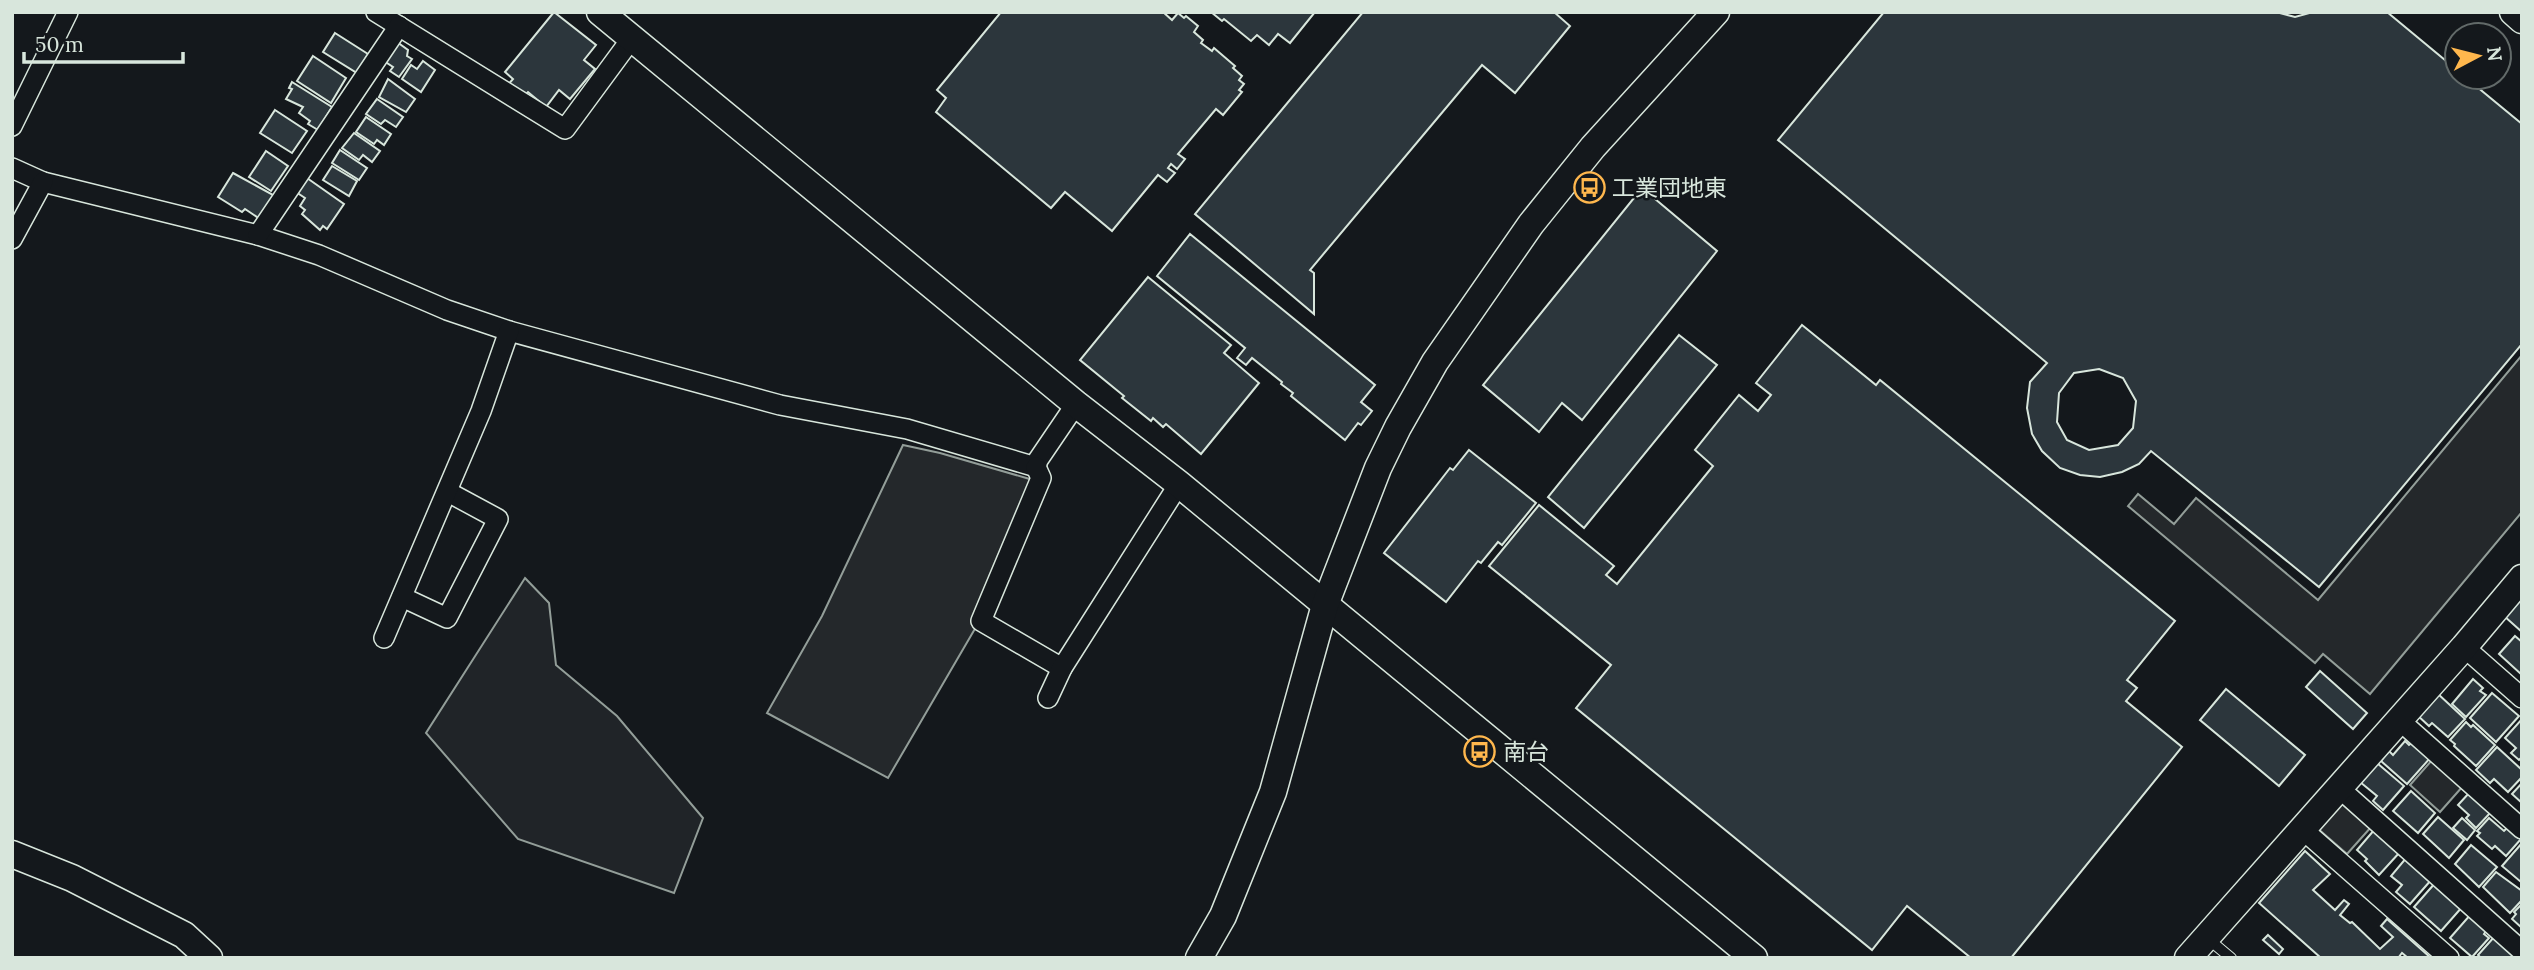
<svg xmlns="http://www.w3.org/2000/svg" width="2534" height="970" font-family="Lora,'Noto Sans JP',serif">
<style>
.green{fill:#202428;stroke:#939e99;stroke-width:2}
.parking{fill:#24282b;stroke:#939e99;stroke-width:2}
.building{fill:#2c363c;stroke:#d8e6dc;stroke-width:2;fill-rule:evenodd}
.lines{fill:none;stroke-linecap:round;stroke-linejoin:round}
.lane-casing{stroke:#d8e6dc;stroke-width:12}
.street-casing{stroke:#d8e6dc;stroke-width:22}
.secondary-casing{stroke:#d8e6dc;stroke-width:29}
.lane{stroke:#14181c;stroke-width:10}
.street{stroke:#14181c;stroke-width:19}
.secondary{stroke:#14181c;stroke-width:26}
.labels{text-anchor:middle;stroke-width:5;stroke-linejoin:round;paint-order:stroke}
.poi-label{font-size:23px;fill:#d8e6dc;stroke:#14181c;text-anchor:start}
</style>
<rect width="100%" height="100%" fill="#14181c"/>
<polygon class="green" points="525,578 549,603 556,665 617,716 703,818 674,893 518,839 426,733"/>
<g class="parking">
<polygon points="2522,355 2522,512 2370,694 2323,654 2315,663 2128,506 2138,494 2174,524 2196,498 2318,600"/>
<polygon points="903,445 940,453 1033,480 972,624 976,627 888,778 767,713 822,616"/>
<polygon points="2433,759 2463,786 2440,812 2410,785"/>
<polygon points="2341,799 2372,826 2347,854 2316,827"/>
</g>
<g class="building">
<polygon points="554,12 596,45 584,60 595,69 570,99 559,90 546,107 528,92 522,98 507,86 513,79 505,72"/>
<polygon points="1001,12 1163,12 1172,20 1178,13 1184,18 1186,16 1198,26 1194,32 1203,40 1201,43 1212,51 1214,48 1235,66 1233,68 1242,76 1239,80 1244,84 1239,90 1242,92 1223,115 1216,109 1178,154 1185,159 1177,169 1171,164 1168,168 1175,173 1167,182 1158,175 1112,231 1065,192 1051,208 936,112 946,98 937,90"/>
<polygon points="1211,12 1315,12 1290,43 1278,34 1269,45 1257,35 1251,41 1224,19 1222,21"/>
<polygon points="1363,12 1554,12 1570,26 1515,93 1482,65 1310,270 1314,273 1314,314 1195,214"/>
<path d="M1884,12H2276L2295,17L2313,12H2387L2457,70V77H2465L2522,124V344L2319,587L2151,451L2139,464L2122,472L2100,477L2080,475L2060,468L2042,451L2032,434L2027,408L2030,382L2047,363L1778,140ZM2099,369L2123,378L2136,401L2133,428L2118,445L2089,450L2067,440L2057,422L2059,393L2074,373Z"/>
<polygon points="335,33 368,54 357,73 323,52"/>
<polygon points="397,42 408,50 407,56 412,59 399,77 390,71 393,67 384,61"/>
<polygon points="313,56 346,78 331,103 297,81"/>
<polygon points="423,61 435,70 421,92 402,79 411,65 417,69"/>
<polygon points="388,79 415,99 406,112 379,97"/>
<polygon points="292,82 332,107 318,130 308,124 310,121 299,113 303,107 286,99 292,89 289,88"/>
<polygon points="377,99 403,117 396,127 385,120 381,124 366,114"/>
<polygon points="275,110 307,131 292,153 260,133"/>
<polygon points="366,117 391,134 384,145 377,140 374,144 356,132"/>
<polygon points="354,133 380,151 372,162 363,155 359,160 342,148"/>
<polygon points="340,150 367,168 359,180 332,163"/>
<polygon points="266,151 288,166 271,191 249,177"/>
<polygon points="332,166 357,181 349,196 323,180"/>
<polygon points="233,173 275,196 260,219 245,209 242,212 218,197"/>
<polygon points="307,178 344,204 327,229 323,226 320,230 302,214 305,210 300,206 305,198 296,192"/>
<polygon points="1642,188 1717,251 1582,420 1562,403 1539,432 1483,385"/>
<polygon points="1190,234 1375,385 1361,402 1372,411 1361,425 1358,423 1345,440 1291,396 1293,393 1281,384 1282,382 1252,358 1246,365 1237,358 1245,348 1157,276"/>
<polygon points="1148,277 1231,345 1224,353 1259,383 1201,454 1166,424 1163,427 1153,418 1151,421 1122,398 1124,396 1080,360"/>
<polygon points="1802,325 1876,385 1880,380 2175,621 2127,680 2137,688 2126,701 2182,747 2011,958 1971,958 1907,906 1872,950 1576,708 1611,665 1489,566 1539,505 1614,566 1606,575 1617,584 1713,466 1695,450 1739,395 1758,411 1771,395 1756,383"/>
<polygon points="1679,335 1717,365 1584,528 1548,497"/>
<polygon points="1469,450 1536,503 1502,545 1498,542 1481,563 1478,561 1446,602 1384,553 1450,468 1453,470"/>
<polygon points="2522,596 2522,632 2504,616"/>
<polygon points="2515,636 2522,642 2522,675 2499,654"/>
<polygon points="2320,671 2367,713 2353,729 2306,687"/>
<polygon points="2473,679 2483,688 2480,691 2486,695 2466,717 2452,704"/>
<polygon points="2226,689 2305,755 2279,786 2200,720"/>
<polygon points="2437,693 2465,719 2448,737 2432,723 2429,726 2417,715"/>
<polygon points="2492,693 2519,716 2496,742 2470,718"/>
<polygon points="2522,719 2522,757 2519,760 2511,753 2516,748 2505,738"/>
<polygon points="2466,722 2471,727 2473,725 2495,745 2476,766 2454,746 2455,744 2450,740"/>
<polygon points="2405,741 2409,745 2413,742 2431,757 2407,784 2381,761 2389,751 2393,755"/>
<polygon points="2497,747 2522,770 2522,777 2508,792 2494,779 2490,783 2476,770"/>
<polygon points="2377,763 2404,786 2383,810 2373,801 2377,796 2360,782"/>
<polygon points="2522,783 2522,803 2512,794"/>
<polygon points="2411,791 2435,813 2418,833 2393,811"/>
<polygon points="2470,792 2491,812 2476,828 2466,818 2469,815 2458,805"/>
<polygon points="2438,817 2464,840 2449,858 2423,834"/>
<polygon points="2462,818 2475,830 2467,840 2453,828"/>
<polygon points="2489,818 2504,831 2508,827 2521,839 2506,856 2495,846 2492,849 2477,836 2480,833 2477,831"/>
<polygon points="2375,829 2400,852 2379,875 2365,861 2367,859 2357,850"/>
<polygon points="2522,843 2522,881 2521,882 2502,866"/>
<polygon points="2471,845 2497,867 2479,887 2455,864"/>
<polygon points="2305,851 2330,874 2313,890 2335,910 2344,900 2349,904 2340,915 2350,923 2352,922 2380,949 2393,937 2381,926 2387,919 2431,958 2408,958 2402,953 2398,958 2321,958 2259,903"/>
<polygon points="2407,857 2432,879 2410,904 2396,892 2402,885 2391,876"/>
<polygon points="2496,872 2522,891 2522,900 2510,913 2483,887"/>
<polygon points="2436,882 2463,906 2441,931 2414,907"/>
<polygon points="2522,904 2522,928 2512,919 2516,914 2514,912"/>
<polygon points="2471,914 2486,931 2484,934 2489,938 2472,957 2450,938"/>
<polygon points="2268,935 2283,949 2279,954 2263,940"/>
<polygon points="2495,936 2518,958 2481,958 2478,955"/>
</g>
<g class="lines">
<defs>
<polyline id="lane" points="2206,937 2231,958"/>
<g id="street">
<polyline points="376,12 565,129 632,38"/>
<polyline points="12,126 68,12"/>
<polyline points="12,168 43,182 258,235 319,255 447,310 509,331 780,405 907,429 1036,467 1038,460 1076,404"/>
<polyline points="258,235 399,26"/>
<polyline points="12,239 43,182"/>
<polyline points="1036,467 1041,478 981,621 1062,668"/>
<polyline points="402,597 447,618 498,519 448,492"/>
<polyline points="384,638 481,411 509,331"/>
<polyline points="2464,647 2522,698"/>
<polyline points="1048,698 1062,668 1179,484"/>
<polyline points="2398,719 2522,829"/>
<polyline points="2338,787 2522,951"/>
<polyline points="2301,828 2449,958"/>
</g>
<g id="secondary">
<polyline points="600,12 1076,404 1179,484 1754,958"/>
<polyline points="2513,12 2522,20"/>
<polyline points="12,854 72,878 184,935 209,958"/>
<polyline points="1199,958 1223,916 1273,792 1325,605 1378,468 1398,427 1435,362 1531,224 1593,147 1716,12"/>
<polyline points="2188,958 2464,647 2522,578"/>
</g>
</defs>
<use href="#lane" class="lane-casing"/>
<use href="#street" class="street-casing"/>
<use href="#secondary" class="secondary-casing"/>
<use href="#lane" class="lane"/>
<use href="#street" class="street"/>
<use href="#secondary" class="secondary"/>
</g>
<defs>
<symbol id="bus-ring" viewBox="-11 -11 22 22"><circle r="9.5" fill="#14181c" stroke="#ffb74d" stroke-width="1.5"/><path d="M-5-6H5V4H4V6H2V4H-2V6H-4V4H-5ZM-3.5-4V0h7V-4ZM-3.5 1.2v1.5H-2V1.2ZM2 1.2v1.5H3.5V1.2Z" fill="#ffb74d"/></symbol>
</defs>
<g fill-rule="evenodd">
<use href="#bus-ring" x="1572" y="170" width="35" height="35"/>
<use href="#bus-ring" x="1462" y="734" width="35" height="35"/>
</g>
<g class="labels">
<g class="poi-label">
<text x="1612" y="196">工業団地東</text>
<text x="1503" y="760">南台</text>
</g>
</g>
<rect width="2534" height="970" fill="none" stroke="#d8e6dc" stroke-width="28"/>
<g transform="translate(2478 56) rotate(83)"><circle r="33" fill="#14181c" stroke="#626a69" stroke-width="2"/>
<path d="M0-5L12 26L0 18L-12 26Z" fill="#ffb74d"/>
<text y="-10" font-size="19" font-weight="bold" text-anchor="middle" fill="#d8e6dc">N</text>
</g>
<path d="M24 52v10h159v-10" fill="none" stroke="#d8e6dc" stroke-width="3.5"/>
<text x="35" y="52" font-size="21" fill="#d8e6dc" stroke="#14181c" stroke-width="5" paint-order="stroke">50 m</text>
</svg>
